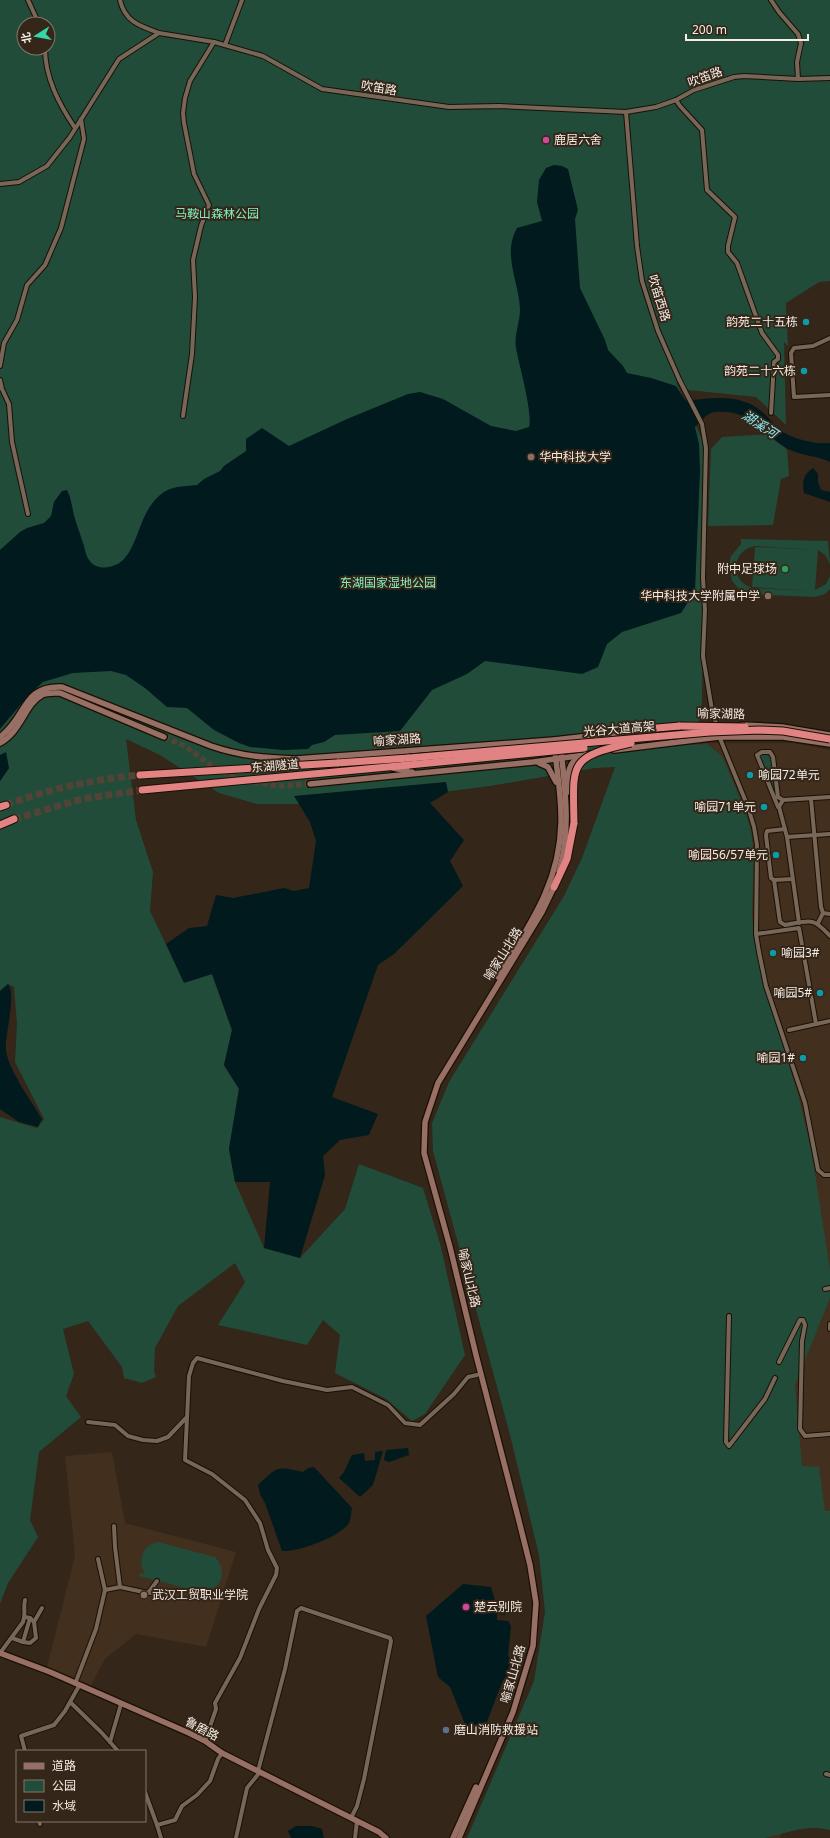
<svg xmlns="http://www.w3.org/2000/svg" width="830" height="1838" font-family="'Noto Sans','Noto Sans SC',sans-serif">
<style>
.built{fill:#422f1d}
.green{fill:#214c3a;fill-rule:evenodd}
.water{fill:#001a1d}
.lines{fill:none;stroke-linecap:round;stroke-linejoin:round}
.secondary-tunnel{stroke:#514437;stroke-width:5.5;stroke-dasharray:5.5 3;stroke-linecap:butt}
.highway-tunnel{stroke:#514437;stroke-width:7;stroke-dasharray:7 3.5;stroke-linecap:butt}
.street-casing{stroke:#1b0f04;stroke-width:6}
.secondary-casing{stroke:#1b0f04;stroke-width:8}
.highway-casing{stroke:#1b0f04;stroke-width:9}
.street{stroke:#776758;stroke-width:4}
.secondary{stroke:#976f65;stroke-width:5.5}
.highway{stroke:#e18383;stroke-width:7}
.highway-bridge-casing{stroke:#1b0f04;stroke-width:9;stroke-linecap:butt}
.highway-bridge{stroke:#e18383;stroke-width:7}
.hotel-dot{fill:#d1479c;stroke:#342619;stroke-width:1.5}
.culture-dot{fill:#0f9aa8;stroke:#342619;stroke-width:1.5}
.education-dot{fill:#8d6e63;stroke:#342619;stroke-width:1.5}
.leisure-dot{fill:#2e9e5b;stroke:#342619;stroke-width:1.5}
.service-dot{fill:#5c6f8a;stroke:#342619;stroke-width:1.5}
.labels{text-anchor:middle;stroke-width:4;stroke-linejoin:round;paint-order:stroke}
.street-label{font-size:12px;fill:#f6ece4;stroke:#342619}
.poi-label{font-size:12px;fill:#f6ece4;stroke:#342619;text-anchor:end}
.park-label{font-size:12px;fill:#83efc0;stroke:#342619}
.water-label{font-size:13px;font-style:italic;fill:#89f0fb;stroke:#342619}
</style>
<rect width="100%" height="100%" fill="#342619"/>
<g class="built">
<polygon points="680,743 793,743 830,750 830,1830 817,1827 805,1828 781,1834 780,1838 765,1838 773,1836 761,1838 651,1838"/>
<polygon points="112,1452 125,1523 236,1552 206,1647 136,1634 105,1659 90,1687 47,1667 75,1556 65,1456"/>
</g>
<g class="green">
<path d="M0,0H830V281L819,282L786,303L788,346L784,342L786,425L756,397L688,390L681,383L676,382L706,448L702,700L699,722L688,745L707,744L722,756L746,813L751,832L754,853L752,914L754,940L764,986L798,1094L812,1154L830,1270V1298L795,1385L802,1466L819,1467L825,1511H830V1830C808,1824 787,1832 765,1838H467L534,1681L545,1612L539,1555L509,1431L433,1151L432,1123L449,1082L564,896L582,858L615,767L595,768L490,786L348,804H257L219,793L160,755L126,739L136,820L153,872L150,911L184,982L212,974L232,1030L224,1065L239,1089L229,1149L235,1182L264,1248L300,1258L345,1209L359,1164L423,1188L441,1247L465,1355L425,1414L412,1421L386,1399L335,1373L340,1335L323,1320L307,1345L218,1325L245,1282L235,1263L178,1306L155,1348L154,1371L156,1377L142,1383L124,1378L122,1367L88,1321L63,1329L74,1374L66,1396L81,1417L39,1452L30,1520L38,1537L8,1583L0,1604V1117L37,1128L44,1119L15,1062L17,1024L14,987L8,984L0,991V781L9,768L0,761ZM24,24H48V48H24Z"/>
<polygon points="774,434 787,450 789,476 781,479 773,525 708,526 711,449 722,437"/>
<path d="M741,539L828,541L830,564L825,555L818,550L815,590L826,584L830,576V589L825,594L815,597L748,594L739,589L732,581L729,565L731,556L741,544ZM755,546L817,550L755,547L752,587L814,591L752,588C729,580 731,551 755,546Z"/>
<polygon points="764,754 771,756 775,794 759,756"/>
<path d="M158,1542L215,1557C229,1571 221,1592 201,1592L139,1576L140,1573L145,1574C137,1560 143,1545 158,1542Z"/>
</g>
<g class="water">
<path d="M554,165L562,166L568,169L578,210L575,219L580,288L605,340L608,350L623,366L627,373L651,378L676,386L685,400C704,400 724,395 742,401C754,404 765,413 772,422C782,437 813,445 830,443V462C816,455 800,456 786,448C765,436 753,414 727,412C720,412 714,411 709,414C704,417 699,423 695,427L699,444L700,470L695,591L681,613L622,632L607,644L598,667L582,674L485,661L467,674L432,690L400,731L335,735L324,742L312,745L308,749L283,750L250,747L239,743L214,730L187,708L167,707L145,688L126,675L111,671L73,673L43,682L27,697L0,729V550L20,532L27,528L44,523L51,516L54,502L62,491L67,490C72,499 72,510 75,519C78,528 81,537 84,546C85,550 86,556 89,560C97,572 116,568 124,559C140,541 139,513 160,495C172,485 183,487 197,485L204,479L220,471L224,466L246,451V439L262,428L289,446L347,419L408,394L420,392L443,399L491,426L516,431L529,427C533,413 519,365 516,348C514,334 520,323 520,309C519,282 502,254 517,228L542,221L537,202L539,180L546,168Z"/>
<path d="M813,468L818,474V482L821,490L830,492V502L804,493C802,481 803,475 813,468Z"/>
<polygon points="6,752 9,768 0,781 0,755"/>
<polygon points="446,782 448,792 430,803 464,840 450,861 463,886 394,954 378,965 332,1097 378,1114 369,1135 340,1140 323,1156 325,1175 300,1258 264,1248 270,1182 235,1182 229,1149 239,1089 224,1065 232,1030 212,974 184,983 166,944 189,928 207,926 216,895 233,898 284,888 294,891 309,888 316,841 310,822 294,796"/>
<path d="M8,984C17,996 4,1036 6,1051C9,1071 32,1102 42,1119L38,1127L19,1122L0,1109V991Z"/>
<polygon points="408,1448 409,1455 389,1462 384,1460 386,1450"/>
<polygon points="383,1451 373,1485 360,1497 339,1478 344,1472 352,1455 364,1453 365,1461 375,1460 375,1452"/>
<path d="M314,1467L352,1508C351,1512 351,1519 349,1523C340,1537 298,1552 282,1551L265,1503L260,1494L258,1485C278,1466 276,1466 303,1472L308,1468Z"/>
<polygon points="463,1584 491,1587 496,1604 505,1611 505,1615 497,1614 497,1620 508,1621 511,1626 508,1656 511,1659 507,1676 503,1680 486,1724 480,1731 469,1734 450,1687 438,1677 426,1616"/>
<polygon points="296,1826 312,1826 322,1829 324,1838 291,1838 288,1831"/>
</g>
<g class="lines">
<polyline class="secondary-tunnel" points="164,737 185,746 213,767 238,780 279,786 310,784"/>
<g class="highway-tunnel">
<path d="M6,805C52,788 91,780 140,775"/>
<polyline points="14,819 82,799 142,790"/>
</g>
<defs>
<g id="street">
<polyline points="28,0 39,24"/>
<path d="M120,0C125,22 140,26 159,33"/>
<polyline points="771,0 779,12 798,34 801,43 797,62 798,79"/>
<polyline points="225,45 242,0"/>
<path d="M45,48C45,78 59,104 75,128"/>
<polyline points="676,100 680,106 702,130 707,190 735,217 728,246 728,252 737,263 762,333 778,355 778,359 774,362 771,413"/>
<polyline points="626,112 637,246 642,281 658,331 679,379 702,424 706,448 703,578 705,610 703,656 712,710 717,727"/>
<polyline points="0,184 19,182 47,166 70,137 119,59 159,33 214,42 263,56 322,89 449,107 499,106 626,112 656,107 676,100 694,90 734,77 744,76 798,79 830,78"/>
<polyline points="830,338 813,346 794,348 791,353 794,397 830,395"/>
<polyline points="0,366 4,343 17,320 27,285 45,265 61,228 84,139 81,119"/>
<polyline points="0,380 2,389 9,404 12,442 28,514"/>
<polyline points="183,416 192,354 195,297 193,260 201,226 209,205 194,174 184,123 183,113 185,98 190,81 214,42"/>
<polyline points="719,736 748,807 754,827 757,845 756,934 759,952 766,986 805,1103 818,1170 824,1175 830,1175"/>
<polyline points="811,799 821,907 823,913 830,914"/>
<polyline points="778,807 757,755 762,752 770,752 773,757 778,797 783,800"/>
<path d="M785,829L767,831L766,835L771,878L774,880L780,922L785,925C810,921 812,916 830,936"/>
<polyline points="787,837 830,834"/>
<polyline points="774,880 792,879"/>
<polyline points="799,923 787,837 779,807 783,800 830,797"/>
<polyline points="818,923 823,913"/>
<polyline points="756,934 799,928 816,1024"/>
<polyline points="789,1030 830,1021"/>
<polyline points="825,1289 830,1288"/>
<polyline points="729,1316 726,1442 729,1446 765,1399 775,1378"/>
<polyline points="830,1324 830,1329"/>
<polyline points="779,1362 800,1320 803,1320 805,1325 802,1341 800,1429 805,1436 830,1434"/>
<polyline points="88,1422 115,1425 128,1436 143,1440 157,1441 168,1437 186,1418"/>
<polyline points="120,1587 148,1593 157,1581"/>
<polyline points="105,1590 120,1587 115,1547 114,1526"/>
<polyline points="149,1593 155,1592 170,1597"/>
<polyline points="34,1622 42,1608"/>
<polyline points="12,1638 23,1642 30,1618 25,1617"/>
<polyline points="23,1642 30,1643 36,1638 34,1622 30,1618"/>
<path d="M0,1653L23,1622C26,1614 23,1608 25,1600"/>
<polyline points="75,1684 96,1629 105,1590 98,1559"/>
<polyline points="70,1702 101,1732 118,1751"/>
<polyline points="205,1741 216,1709 215,1703 240,1658 259,1609 276,1575 277,1568 268,1550 260,1523 245,1500 212,1474 185,1460 189,1376 193,1363 197,1358 283,1381 327,1390 352,1387 388,1405 405,1423 420,1425 454,1394 468,1377 477,1375"/>
<polyline points="110,1742 121,1704"/>
<polyline points="25,1751 21,1736 54,1725 65,1711 79,1686"/>
<polyline points="258,1771 285,1669 297,1611 301,1608 390,1638 391,1641 364,1779 357,1806 351,1818"/>
<polyline points="826,1774 830,1775"/>
<polyline points="145,1792 157,1825"/>
<polyline points="39,1821 40,1824"/>
<polyline points="161,1838 157,1825 175,1820 182,1806 197,1795 210,1781 218,1759 222,1753"/>
<polyline points="236,1838 247,1788 260,1772"/>
<polyline points="355,1838 357,1821"/>
</g>
<g id="secondary">
<polyline points="742,725 782,727 830,735"/>
<path d="M0,737C27,717 22,685 62,687L211,746C240,756 266,758 296,759L554,740L660,728"/>
<path d="M0,743C21,732 25,704 42,695C47,692 55,693 60,693L164,737"/>
<polyline points="614,750 719,737 783,737 830,744"/>
<polyline points="539,763 548,767 556,782"/>
<polyline points="393,768 412,772"/>
<polyline points="310,784 533,762 592,754"/>
<path d="M568,792C568,779 566,763 580,757"/>
<path d="M559,871C572,829 564,782 560,740"/>
<path d="M498,977C528,927 560,884 561,823C562,796 556,768 554,740"/>
<polyline points="0,1653 50,1672 189,1733 205,1741 222,1753 379,1832 386,1838"/>
<polyline points="453,1838 476,1787"/>
<polyline points="459,1838 513,1712 533,1646 536,1603 530,1565 518,1517 476,1355 450,1247 424,1153 425,1122 438,1083 542,912 555,885"/>
</g>
<g id="highway">
<polyline points="657,728 680,726"/>
<polyline points="337,763 409,758"/>
<polyline points="142,790 409,765"/>
<polyline points="0,807 6,805"/>
<polyline points="0,825 14,819"/>
<polyline points="554,887 567,859 574,823"/>
</g>
</defs>
<use href="#street" class="street-casing"/>
<use href="#secondary" class="secondary-casing"/>
<use href="#highway" class="highway-casing"/>
<use href="#street" class="street"/>
<use href="#secondary" class="secondary"/>
<use href="#highway" class="highway"/>
<defs>
<g id="highway-bridge">
<polyline points="680,726 745,727"/>
<polyline points="409,758 710,732 759,730 783,731 830,739"/>
<polyline points="409,765 584,748"/>
<polyline points="140,775 337,763"/>
<path d="M574,823C573,763 568,757 631,743"/>
</g>
</defs>
<use href="#highway-bridge" class="highway-bridge-casing"/>
<use href="#highway-bridge" class="highway-bridge"/>
</g>
<g class="hotel-dot">
<circle cx="546" cy="140" r="4"/>
<circle cx="466" cy="1607" r="4"/>
</g>
<g class="culture-dot">
<circle cx="806" cy="322" r="4"/>
<circle cx="804" cy="371" r="4"/>
<circle cx="750" cy="775" r="4"/>
<circle cx="764" cy="807" r="4"/>
<circle cx="776" cy="855" r="4"/>
<circle cx="773" cy="953" r="4"/>
<circle cx="820" cy="993" r="4"/>
<circle cx="803" cy="1058" r="4"/>
</g>
<g class="education-dot">
<circle cx="531" cy="457" r="4"/>
<circle cx="768" cy="596" r="4"/>
<circle cx="144" cy="1595" r="4"/>
</g>
<circle class="leisure-dot" cx="785" cy="569" r="4"/>
<circle class="service-dot" cx="446" cy="1730" r="4"/>
<g class="labels">
<g class="street-label">
<text transform="translate(705 77) rotate(-20)" y="4">吹笛路</text>
<text transform="translate(379 88) rotate(9)" y="4">吹笛路</text>
<text transform="translate(659 298) rotate(73)" y="4">吹笛西路</text>
<text transform="translate(721 714) rotate(1)" y="4">喻家湖路</text>
<text transform="translate(619 729) rotate(-5)" y="4">光谷大道高架</text>
<text transform="translate(397 740) rotate(-4)" y="4">喻家湖路</text>
<text transform="translate(275 766) rotate(-5)" y="4">东湖隧道</text>
<text transform="translate(503 954) rotate(-58)" y="4">喻家山北路</text>
<text transform="translate(469 1278) rotate(77)" y="4">喻家山北路</text>
<text transform="translate(513 1674) rotate(-74)" y="4">喻家山北路</text>
<text transform="translate(202 1729) rotate(28)" y="4">鲁磨路</text>
</g>
<g class="poi-label">
<text x="554" y="144" text-anchor="start">鹿居六舍</text>
<text x="798" y="326">韵苑二十五栋</text>
<text x="796" y="375">韵苑二十六栋</text>
<text x="539" y="461" text-anchor="start">华中科技大学</text>
<text x="777" y="573">附中足球场</text>
<text x="760" y="600">华中科技大学附属中学</text>
<text x="758" y="779" text-anchor="start">喻园72单元</text>
<text x="756" y="811">喻园71单元</text>
<text x="768" y="859">喻园56/57单元</text>
<text x="781" y="957" text-anchor="start">喻园3#</text>
<text x="812" y="997">喻园5#</text>
<text x="795" y="1062">喻园1#</text>
<text x="152" y="1599" text-anchor="start">武汉工贸职业学院</text>
<text x="474" y="1611" text-anchor="start">楚云别院</text>
<text x="454" y="1734" text-anchor="start">磨山消防救援站</text>
</g>
<g class="park-label">
<text x="217" y="218">马鞍山森林公园</text>
<text x="388" y="587">东湖国家湿地公园</text>
</g>
<g class="water-label">
<text transform="translate(760 424) rotate(33)" y="5">湖溪河</text>
</g>
</g>
<rect x="16" y="1750" width="130" height="72" fill="#342619" stroke="#82756a"/>
<rect x="24" y="1763" width="20" height="6" fill="#976f65" stroke="#82756a"/>
<text x="52" y="1770" font-size="12" fill="#f6ece4">道路</text>
<rect x="24" y="1780" width="20" height="12" fill="#214c3a" stroke="#82756a"/>
<text x="52" y="1790" font-size="12" fill="#f6ece4">公园</text>
<rect x="24" y="1800" width="20" height="12" fill="#001a1d" stroke="#82756a"/>
<text x="52" y="1810" font-size="12" fill="#f6ece4">水域</text>
<g transform="translate(36 36) rotate(259)"><circle r="19" fill="#342619" stroke="#82756a"/>
<path d="M0-3L7 15L0 10L-7 15Z" fill="#37d4a6"/>
<text y="-6" font-size="11" font-weight="bold" text-anchor="middle" fill="#f6ece4">北</text>
</g>
<path d="M686 34v6h122v-6" fill="none" stroke="#f6ece4" stroke-width="2"/>
<text x="692" y="34" font-size="12" fill="#f6ece4" stroke="#342619" stroke-width="3" paint-order="stroke">200 m</text>
</svg>
